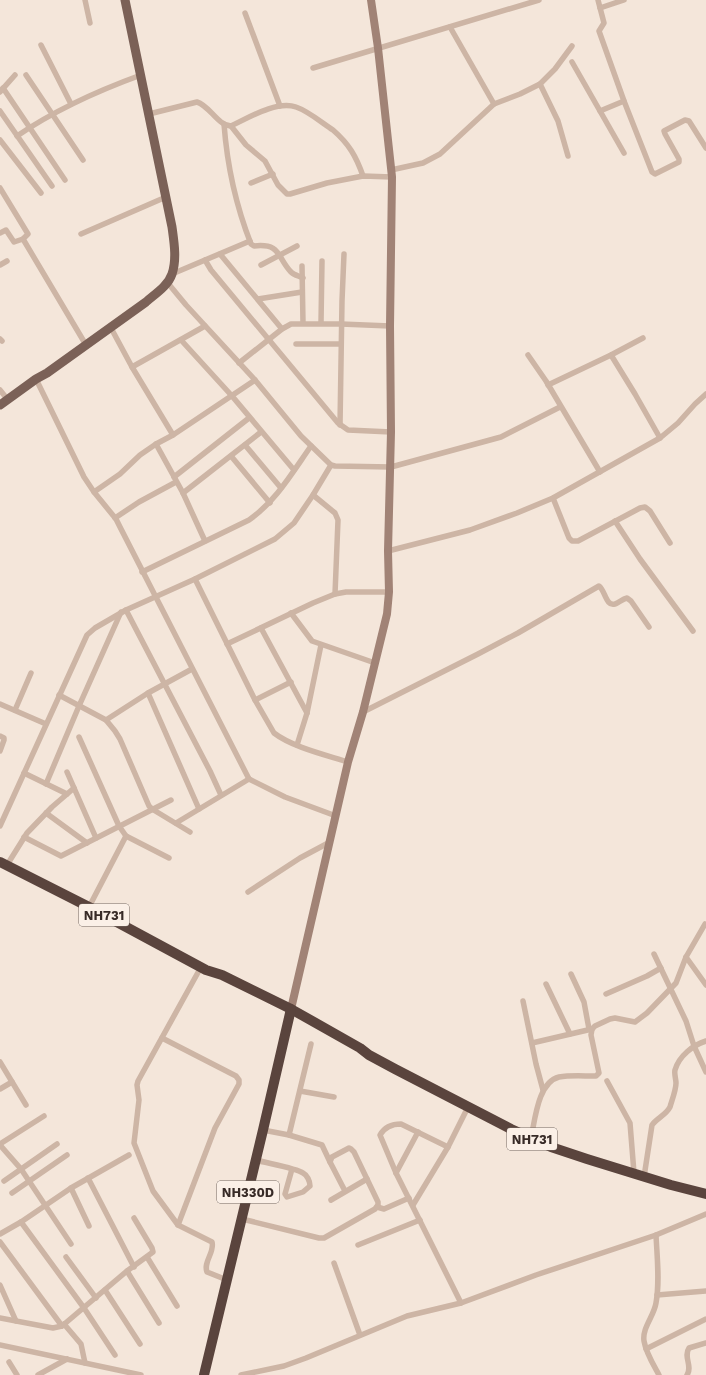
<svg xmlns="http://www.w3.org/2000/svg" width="706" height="1375" font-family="'Work Sans',sans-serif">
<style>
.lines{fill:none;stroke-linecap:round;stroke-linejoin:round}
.street{stroke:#cdb5a5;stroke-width:5.5}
.secondary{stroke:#a18376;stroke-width:8}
.primary{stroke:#7b6157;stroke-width:9}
.highway{stroke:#5a443d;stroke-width:10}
.labels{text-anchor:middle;stroke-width:3;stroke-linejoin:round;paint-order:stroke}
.shield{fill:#fbf0e7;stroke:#726661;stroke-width:1}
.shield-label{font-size:13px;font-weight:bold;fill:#382b27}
</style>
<rect width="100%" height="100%" fill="#f4e6da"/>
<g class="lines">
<g class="street">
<polyline points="85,0 90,23"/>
<polyline points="598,0 604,23 599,31 624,101 652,172 655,174 679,162 679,159 665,134 664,131 685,120 689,121 706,148"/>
<polyline points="600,8 624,0"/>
<polyline points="245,13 280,106"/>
<polyline points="450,27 494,104"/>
<polyline points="41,45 71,104"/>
<polyline points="572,62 624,153"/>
<polyline points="313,68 539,0"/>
<polyline points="26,75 83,160"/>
<polyline points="540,84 558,121 568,156"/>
<polyline points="3,88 65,180"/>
<polyline points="0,92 15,75"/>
<polyline points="0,111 52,186"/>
<polyline points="600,111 624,101"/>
<path d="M149,114L197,102C210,106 217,125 231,126C248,118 277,100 296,107C308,111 321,122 333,130C349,144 356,156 363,176"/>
<path d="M224,124C227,164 236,206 251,244L254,246C281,243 277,257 291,272C294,275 299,276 303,278"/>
<polyline points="231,126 246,145 265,161 278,185 287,194 290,194 327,183 363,176 392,177"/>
<path d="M17,136C55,110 97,91 141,75"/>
<polyline points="0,140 41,193"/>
<polyline points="391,170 423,163 440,154 494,104 520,94 540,84 555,69 572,46"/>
<polyline points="251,183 273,174"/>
<polyline points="0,188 28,234 23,239 86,345"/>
<polyline points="0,233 6,230 14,242 23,239"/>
<polyline points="81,234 166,197"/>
<polyline points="220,254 282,329"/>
<polyline points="205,260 211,270 338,423 348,430 391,432"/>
<polyline points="0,265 7,261"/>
<polyline points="261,265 297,246"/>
<polyline points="302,266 303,323"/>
<polyline points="172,274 250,241"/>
<polyline points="167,282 186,305 255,380 301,436 331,465 335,466 391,467 501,437 560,407"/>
<polyline points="258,299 302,292"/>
<polyline points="321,323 322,261"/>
<polyline points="111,328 132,367 173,435"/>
<polyline points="0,339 2,341"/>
<polyline points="181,340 232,396 294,470"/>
<polyline points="296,344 341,344"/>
<polyline points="528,355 546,381 600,472"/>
<polyline points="611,355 635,394 660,438"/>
<polyline points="239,363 282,329 291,324 341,324 390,326"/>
<polyline points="132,367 205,326"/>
<polyline points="36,379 84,477 94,492 116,519 120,527 249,779 285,797 336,816"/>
<polyline points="548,385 611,355 643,338"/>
<polyline points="0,390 8,400"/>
<polyline points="340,425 342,301 344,254"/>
<polyline points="156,444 183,493 205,541"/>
<polyline points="245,445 281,488"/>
<polyline points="231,456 270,503"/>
<polyline points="174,477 249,418"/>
<polyline points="94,492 120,474 140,455 156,444 173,435 255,380"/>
<polyline points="183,493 261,432"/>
<polyline points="313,495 335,513 338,520 335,594"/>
<polyline points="553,498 569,538 572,541 578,541 640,508 645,507 650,511 670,543"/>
<polyline points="115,518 139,502 176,482"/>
<polyline points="615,521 640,559 693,631"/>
<polyline points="388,551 470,530 517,513 553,498 660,438 678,423 695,404 706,394"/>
<path d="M142,572L249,520C276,501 292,473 311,446"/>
<path d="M195,579L255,700L274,733C292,747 326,755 348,762"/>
<polyline points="126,610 210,771 221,795"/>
<polyline points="291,613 312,641 375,663"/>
<polyline points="261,628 307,713"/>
<polyline points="227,644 313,603 335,594 346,592 389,592"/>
<polyline points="148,693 199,809"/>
<polyline points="59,695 106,720 115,731 120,739 149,806 152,809 190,832"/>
<polyline points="255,700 291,682"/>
<polyline points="0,704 46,724"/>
<polyline points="15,710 31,673"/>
<path d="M363,712L478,654L518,633L599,586C605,590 606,607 615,604C619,603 622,599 627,598L631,601L649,627"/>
<polyline points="106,720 148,693 192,669"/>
<polyline points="0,736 4,738 4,740 0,751"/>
<polyline points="79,737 119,826 126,836 169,858"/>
<polyline points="297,745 307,713 321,645"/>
<polyline points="67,772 96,838"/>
<polyline points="24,773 67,794"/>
<polyline points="46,784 79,706 121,612"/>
<polyline points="46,813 87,843"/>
<polyline points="176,823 249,779"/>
<polyline points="0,826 87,635 95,628 126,610 195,579 275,539 294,523 313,495 331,465"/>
<polyline points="24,837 61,856 171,800"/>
<polyline points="7,865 27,833 52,807 74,788"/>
<polyline points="248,892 300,858 330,842"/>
<polyline points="89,907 126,836"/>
<polyline points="654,954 686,1021 694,1046 706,1072"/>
<polyline points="686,957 706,985"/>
<path d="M201,967L138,1081L137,1085L139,1100L134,1143L153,1191L178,1225L212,1242C215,1252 203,1262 207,1272L227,1280"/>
<polyline points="571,974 584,1002 589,1029"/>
<polyline points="546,984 570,1034"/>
<polyline points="606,994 647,976 661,968"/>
<polyline points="523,1001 536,1064 543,1090"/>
<polyline points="162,1038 236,1076 239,1080 239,1084 215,1128 178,1225"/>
<polyline points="532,1043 592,1029"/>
<polyline points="0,1062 26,1105"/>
<polyline points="607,1081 630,1123 634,1173"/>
<polyline points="0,1089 12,1082"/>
<polyline points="300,1091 334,1097"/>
<polyline points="263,1130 289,1135 322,1145 330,1162"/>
<polyline points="289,1135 311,1044"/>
<path d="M531,1138C535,1120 538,1082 559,1077C570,1075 583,1076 593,1076H596L599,1073L591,1035L592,1029L595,1026L610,1019L615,1018L635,1022L647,1013L676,983L686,957L705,924"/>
<polyline points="0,1144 44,1116"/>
<polyline points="0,1145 21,1169 71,1244"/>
<path d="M448,1147L401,1124C392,1124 384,1128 380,1135L396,1173L461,1303"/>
<path d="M256,1160C266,1163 296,1168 303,1173C307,1175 310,1181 310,1186L303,1192L287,1197L285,1194L292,1169"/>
<polyline points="396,1173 418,1132"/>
<path d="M644,1177L652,1125C657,1118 666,1115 670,1107C672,1100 676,1090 676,1083C676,1079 674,1074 675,1070C679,1056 693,1045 706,1041"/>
<polyline points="88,1178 134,1267"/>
<polyline points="4,1181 57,1144"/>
<polyline points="71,1188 89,1226"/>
<polyline points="12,1193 67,1155"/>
<polyline points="331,1200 367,1179"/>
<polyline points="413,1205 448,1147 468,1107"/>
<polyline points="377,1207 384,1209 409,1198"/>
<polyline points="242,1219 319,1238 324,1238 375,1209 378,1205 378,1202 354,1152 351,1149 349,1148 332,1157 330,1162 345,1191"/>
<polyline points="21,1222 84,1308 115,1355"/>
<polyline points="0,1234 21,1222 71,1188 129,1155"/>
<path d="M656,1235C657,1257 660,1281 656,1303C654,1316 642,1328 644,1341C646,1353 653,1364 659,1375"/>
<polyline points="0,1242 62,1326"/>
<polyline points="358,1245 420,1220"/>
<polyline points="66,1257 96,1298"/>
<polyline points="147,1257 177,1306"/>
<polyline points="334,1263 360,1335"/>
<polyline points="127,1271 159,1323"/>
<polyline points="0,1285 16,1321"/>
<polyline points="105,1290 140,1344"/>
<polyline points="657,1295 706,1291"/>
<polyline points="0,1318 53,1328 62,1326 127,1271 153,1252 152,1248 134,1218"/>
<polyline points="64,1324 81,1344 85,1363"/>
<polyline points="0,1345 141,1375"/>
<polyline points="646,1349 706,1319"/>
<polyline points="9,1362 17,1375"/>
<polyline points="38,1375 67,1359"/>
<polyline points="241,1375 284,1366 306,1358 407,1316 461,1303 536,1275 656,1235 706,1214"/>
<path d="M687,1375C693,1366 683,1357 689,1348L706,1343"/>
</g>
<polyline class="secondary" points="291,1009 348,762 363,712 387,614 389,592 388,551 391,432 390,326 392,177 378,48 371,0"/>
<path class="primary" d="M0,405L36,379L47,373L146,302C155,294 168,286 172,274C177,259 174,242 172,227L125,0"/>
<g class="highway">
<polyline points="0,862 89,907 206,970 222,975 291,1009 360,1048 369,1055 395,1069 511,1129 551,1147 587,1159 671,1185 706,1194"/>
<polyline points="204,1375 263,1130 291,1009"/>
</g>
</g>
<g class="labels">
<g class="shield">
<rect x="79" y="904" width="50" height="22" rx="3"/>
<rect x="507" y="1128" width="50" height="22" rx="3"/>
<rect x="217" y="1181" width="62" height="22" rx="3"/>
</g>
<g class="shield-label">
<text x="104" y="920">NH731</text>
<text x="532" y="1144">NH731</text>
<text x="248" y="1197">NH330D</text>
</g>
</g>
</svg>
